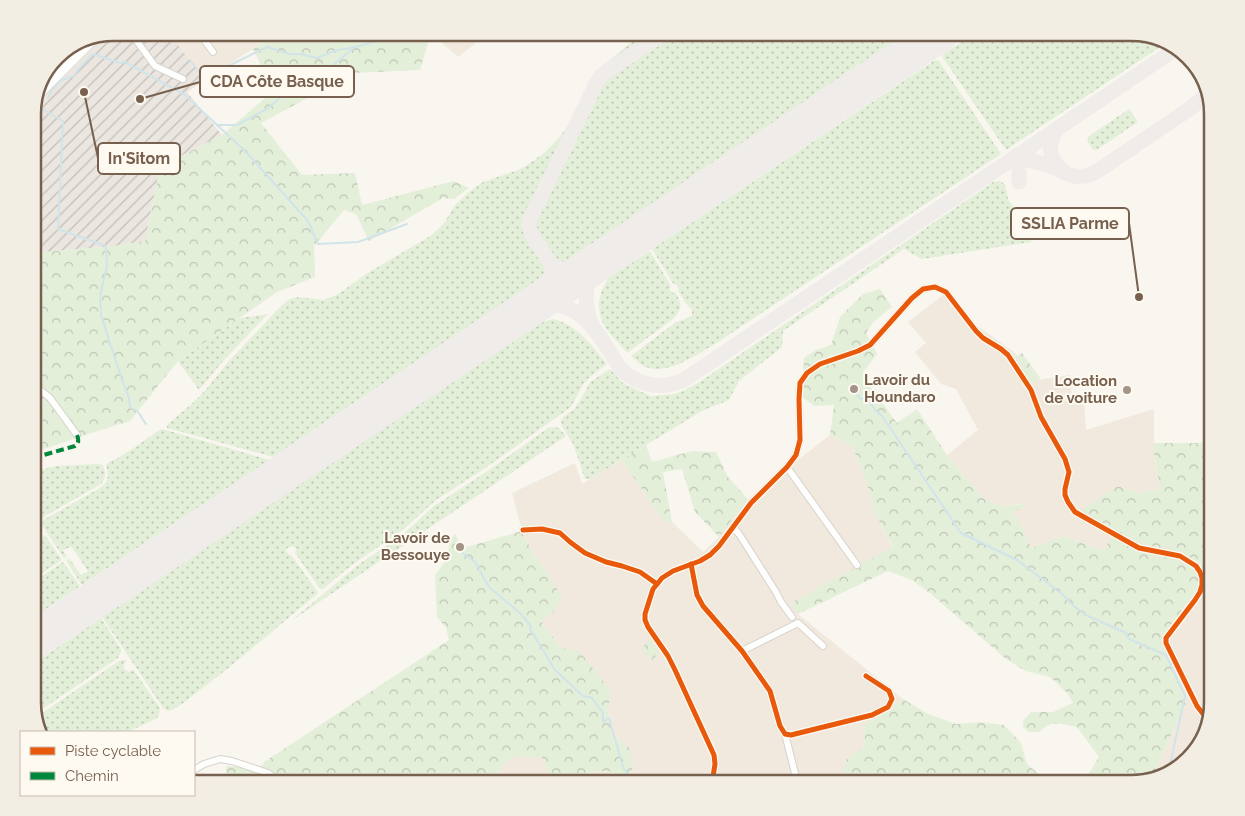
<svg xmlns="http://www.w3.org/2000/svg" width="1245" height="816" font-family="Raleway,sans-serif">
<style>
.residential{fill:#f1e9dd}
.industrial{fill:url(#industrial-furrows)}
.grass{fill:url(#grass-dots)}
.forest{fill:url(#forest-crowns)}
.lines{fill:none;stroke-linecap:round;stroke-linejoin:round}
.stream{stroke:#d0e4e9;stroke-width:2}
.taxiway{stroke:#efecea;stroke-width:15}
.runway{stroke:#efecea;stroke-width:38}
.street-casing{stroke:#d7d3cd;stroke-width:8}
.secondary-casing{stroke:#d8d3cc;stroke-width:10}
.street{stroke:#fefefd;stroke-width:6}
.secondary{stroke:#fefefd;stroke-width:9}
.quiet{stroke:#00873e;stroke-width:4;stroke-dasharray:8 4;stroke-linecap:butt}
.cycleway-casing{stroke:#fefaf1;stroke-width:8}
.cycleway{stroke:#e8590c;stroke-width:5}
.poi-dot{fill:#a49486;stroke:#fefaf1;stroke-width:2}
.labels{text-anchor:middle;stroke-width:4;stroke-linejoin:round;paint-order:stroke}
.poi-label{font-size:15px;font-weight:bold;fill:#77604e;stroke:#fefaf1;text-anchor:end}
.rim{fill:none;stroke:#77604e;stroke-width:2.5}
.leader{fill:none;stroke:#77604e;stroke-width:2}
.callout-dot{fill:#77604e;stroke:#fefaf1;stroke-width:2}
.callout{fill:#fefaf1;stroke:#77604e;stroke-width:2}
.callout-label{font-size:16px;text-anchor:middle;font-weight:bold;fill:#77604e}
</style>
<defs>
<pattern id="industrial-furrows" width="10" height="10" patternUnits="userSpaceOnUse" patternTransform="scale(1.25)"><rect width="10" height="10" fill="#ebe6df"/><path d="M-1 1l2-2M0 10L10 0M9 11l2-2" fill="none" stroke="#c3beb7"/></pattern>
<pattern id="grass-dots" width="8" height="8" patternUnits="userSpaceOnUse" patternTransform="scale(1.25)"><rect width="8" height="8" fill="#e4efda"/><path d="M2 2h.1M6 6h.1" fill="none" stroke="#bec5b3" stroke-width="1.8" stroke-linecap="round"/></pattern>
<pattern id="forest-crowns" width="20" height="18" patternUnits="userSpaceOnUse" patternTransform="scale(1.25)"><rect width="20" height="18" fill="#e4efda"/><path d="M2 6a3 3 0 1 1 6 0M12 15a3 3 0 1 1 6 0" fill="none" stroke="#bec5b3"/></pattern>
</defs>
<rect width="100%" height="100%" fill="#f8f6ef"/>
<g class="residential">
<polygon points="169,33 489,33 458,57 431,33 362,40 265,41 205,80"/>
<polygon points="949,291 972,322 1014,352 1037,380 1070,375 1072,398 1081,398 1084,400 1086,430 1154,409 1154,453 1160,489 1139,493 1118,486 1092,520 1116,531 1104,551 1062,536 1030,548 1021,525 1013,512 1029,503 1004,506 986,501 947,455 978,430 956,389 941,384 915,352 926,343 908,322 943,295"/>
<polygon points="830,435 846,442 853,448 863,473 871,495 872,508 893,548 791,603 798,614 903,699 893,708 864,725 865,746 846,760 840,783 623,783 629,747 615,738 608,709 611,691 560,647 541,621 554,612 549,575 532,552 522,531 512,493 575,463 582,484 622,460 664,522 672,522 703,552 719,537 748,499"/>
<polygon points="1212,581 1212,702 1199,747 1171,773 1151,778 1186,704 1174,670 1162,640 1200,584"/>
<polygon points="511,757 542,757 575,780 594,772 610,771 617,777 616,783 490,783"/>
</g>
<polygon class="industrial" points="115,33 169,33 205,80 187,92 222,135 160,167 145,241 115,246 33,253 33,110 57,56"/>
<g class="grass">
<polygon points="643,33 660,33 607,68 601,72 595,79 594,76 612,58"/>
<polygon points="670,33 907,33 569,259 561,264 554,261 548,255 533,232 531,225 535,212 598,86 609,74"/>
<polygon points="975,33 1130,33 1166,43 1006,150 943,58 943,54"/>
<path d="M935,60L939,61L1001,154L718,342C698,354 667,377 643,366C638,363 635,359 631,356L676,322L688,318L692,315V310L685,302L678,291L679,288L676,284L674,285L652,249Z"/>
<path d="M589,90L529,212C517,243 548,247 547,270L542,277L273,457L167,428V425L195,401L209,386L228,362L281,306L288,300L293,298L300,297L323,300L337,295L366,274L432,235L445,222L455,205L469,192L483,182L518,170L526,166L544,153L558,139L567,127L584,92Z"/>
<polygon points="1129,109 1138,122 1098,149 1093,150 1087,141 1089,136"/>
<polygon points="999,181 1005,184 1008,199 1028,229 1031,231 1031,242 922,259 904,249 783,331 782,347 739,381 729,400 702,411 590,479 585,479 573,444 562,426 561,421 563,417 574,409 582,397 590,382 610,369 623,383 650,396 675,394 685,390 701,381 983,189 993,182"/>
<path d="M650,251L671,286L669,289L672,293L675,292C682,304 683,308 673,319L627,353C620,344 610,335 604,325C595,310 599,289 610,277Z"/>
<polygon points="268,314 224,360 199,390 178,361 240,318"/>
<path d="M553,319C578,325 592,346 607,364L591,376L584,383L571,407L484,469L436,500L404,529L352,565L323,589H320L295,553L296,550L295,547C291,546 289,546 286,550L287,553L292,556L317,591V594L231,666L182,704L172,710L167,711L163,708L102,617L539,323Z"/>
<polygon points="554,427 559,428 566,436 291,621 358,565 402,535 434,506 489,470 548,428"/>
<path d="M162,429L270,460L82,585L66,561L69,558L81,575L88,571L71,546L63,551L67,556L64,558L43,527L42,524L43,520L100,488C109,481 109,476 106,465L109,462L118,458L131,450L158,431Z"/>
<path d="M98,464L103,465C106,473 106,478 101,484L45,516L39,522L38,526L33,529V495L39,491L35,486L33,488V472L55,466Z"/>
<polygon points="45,535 62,560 33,579 33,540 35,542"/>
<polygon points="63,562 80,586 33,618 33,582"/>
<polygon points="101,618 121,649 121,652 118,658 35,714 33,706 33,664"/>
<polygon points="124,660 127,661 124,663 124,669 129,672 133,669 160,708 159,715 157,718 128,732 40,732 36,717 119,661"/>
</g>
<g class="forest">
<polygon points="431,33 420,70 354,73 261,123 302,175 355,173 362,205 454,181 469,188 454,199 443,198 369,241 356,214 344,210 314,246 315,277 277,292 178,361 130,421 85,435 33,453 33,253 115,246 145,241 160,167 222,135 273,91 253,49 265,41 362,40"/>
<path d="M880,289L892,307L874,321L866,333L877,354L863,372L865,379L897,423L917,409L947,455L986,501L1004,506L1031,503L1013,512L1021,525L1031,548L1062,536L1104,551L1115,530L1092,520L1079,512L1118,486L1139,493L1160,489L1154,453V443H1212V581L1200,584L1162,639L1174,670L1186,704L1151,778L1131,783H840L846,760L865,746L864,725L893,708L903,699L928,714L956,724L979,722L1004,725L1021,743L1027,764L1048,782L1083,783L1099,757L1077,727C1059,724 1053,719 1039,732H1029L1023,727V721L1031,712H1053L1073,703L1068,694L1050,677L1026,671L1007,660L931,594L912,580L888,571L798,614L791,603L893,547L872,508L871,495L863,473L853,448L846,442L830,435L834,405L814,406L802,397L804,358L816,350L831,345L840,317L863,294Z"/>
<polygon points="1022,353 1040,378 1031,384 1014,358"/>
<polygon points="646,445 652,462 692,451 716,452 728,477 748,499 719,537 695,512 682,469 663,472 672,522 664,522 622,460"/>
<polygon points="522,531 532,552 549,575 562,598 554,612 541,621 560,647 580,652 611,691 608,709 614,737 629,747 633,761 632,771 624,778 623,783 616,783 617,777 609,771 594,772 575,780 554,783 542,757 511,757 490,783 227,783 226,766 242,767 258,772 264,762 449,640 446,628 437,617 435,575 447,559 450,540 455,534 463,548"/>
<polygon points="650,639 659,653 652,660 642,651 645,644"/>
</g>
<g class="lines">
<g class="stream">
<polyline points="190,60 204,78 267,47 290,54 300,54 317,58 334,51 355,47 387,38 399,37 404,33"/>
<polyline points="48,98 52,90 61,80 74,76 81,66 93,54 120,63 125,62 185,95 246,152 308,221 318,244 358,242 407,224"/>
<polyline points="42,109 63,121 58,229 106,246 107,266 100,296 101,315 121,377 129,398 130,407 138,412 146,424"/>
<polyline points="217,125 237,125 267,109 294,86 328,69 355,47"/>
<path d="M854,389C857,396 862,401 869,401L875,410L882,416L961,533L1017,560L1062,594L1075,607L1086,615L1126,633L1129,639L1166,655L1185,696L1170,765L1166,774"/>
<polyline points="461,549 463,553 475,562 486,582 490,588 520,613 531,626 530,629 555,670 583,696 592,698 603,713 603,722 609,718 623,767 628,776 625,779 625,783"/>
</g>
<g class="taxiway">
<path d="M1059,127C1046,144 1048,158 1064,172"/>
<path d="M1008,163C1029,157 1043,163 1062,171C1069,175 1076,178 1084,176C1090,176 1094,172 1099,170L1188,110L1197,103L1207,93"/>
<polyline points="1019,173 1019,182"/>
<path d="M601,260C585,269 565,278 550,262C547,258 544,253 541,249C534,239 529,233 529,221L596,84L601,76L610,69L665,33"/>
<path d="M529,307C546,294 553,285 551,263"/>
<path d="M522,313C527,311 534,307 540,306C581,296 602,340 620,368C637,386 662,390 684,380L1177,48"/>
<path d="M592,325C583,301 583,280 602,261"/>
</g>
<polyline class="runway" points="33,641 940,33"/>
<defs>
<g id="street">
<polyline points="131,33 155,66 183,79"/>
<polyline points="199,33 213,52"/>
<polyline points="314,33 315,33"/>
<polyline points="33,384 50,398 77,435"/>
<polyline points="787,467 857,565"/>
<polyline points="733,527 739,534 776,592 781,602 792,617"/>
<polyline points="523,530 542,529 560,533 570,542 585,553 606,562 622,566 640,572 657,584"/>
<polyline points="691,564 697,595 703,606 742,651 770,691 780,726 785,734 791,735 872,715 888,707 892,699 889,691 866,676"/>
<polyline points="742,651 798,623 823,646"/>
<polyline points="785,734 796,777 804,782"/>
<polyline points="194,770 204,764 220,759 232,761 268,773 281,783"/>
<polyline points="712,783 715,764 714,755 675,670 668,656 648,627 645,620 645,614 653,589 662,578 673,571 700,561 710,555 719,546 751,503 787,467 796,455 800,440 799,399 800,383 807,373 820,364 858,351 870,345 912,298 923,289 935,287 946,292 976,331 983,338 1001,349 1008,355 1031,390 1041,417 1065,459 1069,472 1065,489 1065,495 1068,502 1075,512 1139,548 1180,556 1196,566 1200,572 1202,578 1202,585 1200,592 1195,600 1166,638 1166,643 1197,706 1207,719"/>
</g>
<polyline id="secondary" points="41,92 90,43"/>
</defs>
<use href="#street" class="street-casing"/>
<use href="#secondary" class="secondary-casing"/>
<use href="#street" class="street"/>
<use href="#secondary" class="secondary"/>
<path class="quiet" d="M33,458L75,446C79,443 79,440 77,435"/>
<defs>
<g id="cycleway">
<polyline points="523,530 542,529 560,533 570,542 585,553 606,562 622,566 640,572 657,584"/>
<polyline points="691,564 697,595 703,606 742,651 770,691 780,726 785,734 791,735 872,715 888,707 892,699 889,691 866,676"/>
<polyline points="712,783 715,764 714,755 675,670 668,656 648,627 645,620 645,614 653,589 662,578 673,571 700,561 710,555 719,546 751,503 787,467 796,455 800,440 799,399 800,383 807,373 820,364 858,351 870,345 912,298 923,289 935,287 946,292 976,331 983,338 1001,349 1008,355 1031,390 1041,417 1065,459 1069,472 1065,489 1065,495 1068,502 1075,512 1139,548 1180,556 1196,566 1200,572 1202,578 1202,585 1200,592 1195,600 1166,638 1166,643 1197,706 1207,719"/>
</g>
</defs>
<use href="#cycleway" class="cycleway-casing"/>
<use href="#cycleway" class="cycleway"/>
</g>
<g class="poi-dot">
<circle cx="854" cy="389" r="5"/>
<circle cx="1127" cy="390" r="5"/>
<circle cx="460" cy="547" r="5"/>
</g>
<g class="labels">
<g class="poi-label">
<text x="864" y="385" text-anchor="start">Lavoir du<tspan x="864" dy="17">Houndaro</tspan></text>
<text x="1117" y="386">Location<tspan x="1117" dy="17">de voiture</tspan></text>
<text x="450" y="543">Lavoir de<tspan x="450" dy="17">Bessouye</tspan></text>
</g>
</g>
<path d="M0 0H1245V816H0ZM114 41H1131A73 73 0 0 1 1204 114V702A73 73 0 0 1 1131 775H114A73 73 0 0 1 41 702V114A73 73 0 0 1 114 41Z" fill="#f3eee4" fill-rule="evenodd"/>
<path class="rim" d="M114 41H1131A73 73 0 0 1 1204 114V702A73 73 0 0 1 1131 775H114A73 73 0 0 1 41 702V114A73 73 0 0 1 114 41Z"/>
<path class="leader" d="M140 99L200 82M84 92L98 158M1139 297L1129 223"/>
<g class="callout-dot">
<circle cx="140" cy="99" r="5"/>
<circle cx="84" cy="92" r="5"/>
<circle cx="1139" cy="297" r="5"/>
</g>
<g class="callout">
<rect x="200" y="66" width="154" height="31" rx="5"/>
<rect x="98" y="143" width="82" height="31" rx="5"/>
<rect x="1011" y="208" width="118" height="31" rx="5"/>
</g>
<g class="callout-label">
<text x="277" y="87">CDA Côte Basque</text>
<text x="139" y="164">In'Sitom</text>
<text x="1070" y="229">SSLIA Parme</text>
</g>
<rect x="20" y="731" width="175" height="65" fill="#fefaf1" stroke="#c8bcb0"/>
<rect x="30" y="747" width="25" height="8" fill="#e8590c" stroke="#c8bcb0"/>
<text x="65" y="756" font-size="15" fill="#77604e">Piste cyclable</text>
<rect x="30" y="772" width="25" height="8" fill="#00873e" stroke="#c8bcb0"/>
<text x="65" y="781" font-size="15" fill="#77604e">Chemin</text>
</svg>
